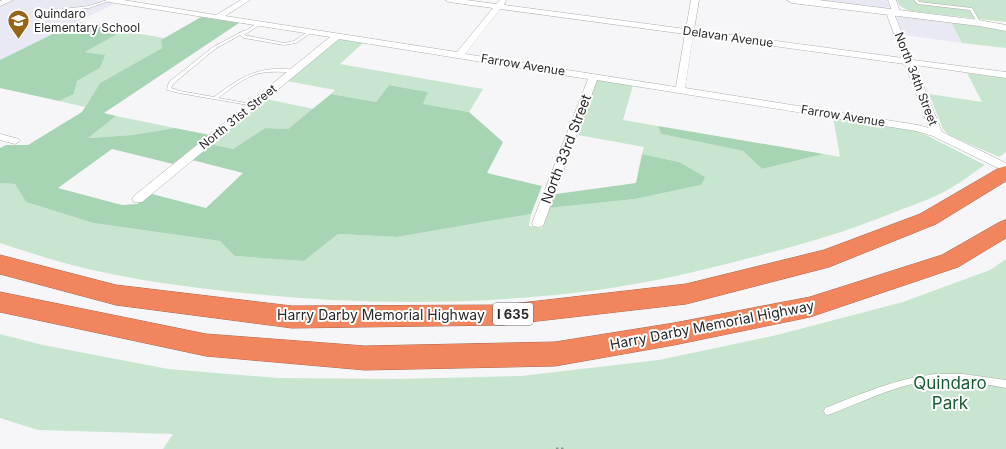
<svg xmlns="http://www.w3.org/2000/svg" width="1006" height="449" font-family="Inter,sans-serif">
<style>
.built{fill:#e9e9f4}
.green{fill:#c8e5cf}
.forest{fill:#a7d5b3}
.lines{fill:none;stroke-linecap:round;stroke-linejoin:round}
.lane-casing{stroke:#acacaf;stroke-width:1}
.street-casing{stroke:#acacaf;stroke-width:1}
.secondary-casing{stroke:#acacaf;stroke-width:1}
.highway-casing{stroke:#ab654c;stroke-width:1}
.path{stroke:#919193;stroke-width:3;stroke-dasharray:2.5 2.5;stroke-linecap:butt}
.lane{fill:#fff;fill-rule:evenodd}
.street{fill:#fff;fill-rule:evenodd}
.secondary{fill:#fff;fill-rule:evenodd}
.highway{fill:#f1855e;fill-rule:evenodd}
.labels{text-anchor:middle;stroke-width:4;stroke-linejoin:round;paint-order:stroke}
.far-poi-label{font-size:12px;fill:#2a2a2b;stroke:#fff;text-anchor:start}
.far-street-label{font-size:12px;fill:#2a2a2b;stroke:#fff}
.shield{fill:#fff;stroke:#6a6a6b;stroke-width:1}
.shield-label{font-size:13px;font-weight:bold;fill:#2a2a2b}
.street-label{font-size:14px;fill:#2a2a2b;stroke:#fff}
.near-park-label{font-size:17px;fill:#185e34;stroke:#fff}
</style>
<rect width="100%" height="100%" fill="#f6f6f9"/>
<g class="built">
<polygon points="0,0 95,0 116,3 0,60"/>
<polygon points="814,0 887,0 889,7 884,8"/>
<polygon points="900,16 951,22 962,43 904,35 897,19"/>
</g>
<g class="green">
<path d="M897,0H1006V22L910,11C903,8 899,7 897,0Z"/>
<polygon points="951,22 1006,30 1006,48 962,43"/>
<polygon points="123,31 164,38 161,40 162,48 100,83 85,107 59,101 74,94 77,81 100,68 104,55 85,52"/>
<polygon points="342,39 363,43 340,64 483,89 469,112 422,104 428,92 389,85 376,102 331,94 335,90 287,81 337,40"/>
<polygon points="967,73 1006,78 1006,152 999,157 949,135 943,129 929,94 982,102"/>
<path d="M600,80L633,85L623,120L658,126L661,134L743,151L762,169L824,154L840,157L833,117L913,130L926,135L985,165C974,172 963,181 951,188C934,198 913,205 895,212C846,232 801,245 749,258C697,272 644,284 590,291C478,305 366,305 254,294C192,288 129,280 68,264C45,258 22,250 0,243V183L15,184L26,202L93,223L220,241L236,256L304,261L338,234L397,237L531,214L529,226L542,228L549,208L635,199L701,185L679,162L642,154L644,147L578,135L596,81Z"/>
<polygon points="266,99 314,109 288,129 265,128 233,149 210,144"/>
<polygon points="116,116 175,128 132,135 87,138"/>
<polygon points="1006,259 1006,449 163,449 173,434 38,430 0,418 0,334 43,345 168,369 278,378 398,379 521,376 659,360 777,335 903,302 990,270"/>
</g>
<g class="forest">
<polygon points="201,17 239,23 104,113 116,116 88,138 132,135 175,128 210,135 173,164 112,149 58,188 122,205 137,204 152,194 206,208 243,173 192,160 210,144 233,149 265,128 288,129 331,94 376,102 389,85 428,92 423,104 469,112 503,142 487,173 542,186 531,214 397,237 338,234 304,261 235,256 220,241 93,223 26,202 15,184 0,183 0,148 6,145 28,145 82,112 100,83 162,48 161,40"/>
<polygon points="77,22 123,31 85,52 105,55 100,68 77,81 74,94 59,101 0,88 0,60"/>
<polygon points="658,126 824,154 762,169 743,151 661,134"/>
<polygon points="642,154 679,162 705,177 701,185 635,199 549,208 556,194 636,183"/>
</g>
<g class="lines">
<defs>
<g id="lane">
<polygon points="107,0 112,0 89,8 63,11 61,10 63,9 89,6"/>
<polygon points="914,0 918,0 919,2 972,8 981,23 978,24 970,10 918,4"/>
<path d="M258,23L261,24L244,35L284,43L294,41L309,31L312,32L296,43L284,45L244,38L240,35L215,49L173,84L171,88L180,91L214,97C242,76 259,65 297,70V71L295,72C283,72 271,71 260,73C244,77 231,88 218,98L252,104L254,105V106L179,93L167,90V89L169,82L213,47L243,31H245Z"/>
<path d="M936,374H963L1006,380V388C983,384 959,379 936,380C899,383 863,402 828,415L825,414L824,411L825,408C861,394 897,378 936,374Z"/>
</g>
<g id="street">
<polygon points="3,0 13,0 0,6 0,1"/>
<path d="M105,0H123L216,15L241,0H250L225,16L457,52L493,8L449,2L445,0H466L496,4L500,0H506L504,5L686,29L691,0H699L694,30L903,58L887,15L892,11L888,0H896L900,12L895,16L913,60L1006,72V78L915,65L942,132L1006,163V172L933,136L916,131L597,80L544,223L543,226L538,227L533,226L532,223L588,79L339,39L142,202H134L132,199L134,196L330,37L109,2ZM500,9L685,34L676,87L465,54ZM693,35L905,64L929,128L918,125L685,88Z"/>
<polygon points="0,134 19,139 20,141 15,144 0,140"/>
</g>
<polygon id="secondary" points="787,0 818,0 979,20 1006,25 1006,31 979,26 792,3"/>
<g id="highway">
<polygon points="1006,166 1006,181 936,224 829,267 686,304 503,325 292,328 116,305 0,274 0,255 116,285 292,306 503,305 686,284 824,250 920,214 999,168"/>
<polygon points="1006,220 1006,238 958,267 810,317 674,345 555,366 365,370 206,356 0,312 0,292 206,334 365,346 555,342 674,323 810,297 942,255 998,223"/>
</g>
</defs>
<use href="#lane" class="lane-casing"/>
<use href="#street" class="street-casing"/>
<use href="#secondary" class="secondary-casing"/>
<use href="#highway" class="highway-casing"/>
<polyline class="path" points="556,449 566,449"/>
<use href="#lane" class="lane"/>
<use href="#street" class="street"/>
<use href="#secondary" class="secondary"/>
<use href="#highway" class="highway"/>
</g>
<defs>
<symbol id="school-pin" viewBox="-11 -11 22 30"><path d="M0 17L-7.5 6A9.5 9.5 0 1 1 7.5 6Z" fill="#966317" stroke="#fff"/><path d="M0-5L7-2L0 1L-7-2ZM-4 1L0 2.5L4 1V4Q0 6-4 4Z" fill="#fff"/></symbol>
</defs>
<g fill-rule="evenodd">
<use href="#school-pin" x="6" y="8" width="25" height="34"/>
</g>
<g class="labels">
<g class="far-poi-label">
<text x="34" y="18">Quindaro<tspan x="34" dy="14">Elementary School</tspan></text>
</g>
<g class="far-street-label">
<text transform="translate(728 37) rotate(8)" y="4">Delavan Avenue</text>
<text transform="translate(523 65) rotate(9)" y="4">Farrow Avenue</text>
<text transform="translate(916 79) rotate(69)" y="4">North 34th Street</text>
<text transform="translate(843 116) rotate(9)" y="4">Farrow Avenue</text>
<text transform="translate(238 117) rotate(-39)" y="4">North 31st Street</text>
</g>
<rect class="shield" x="493" y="303" width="40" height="22" rx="3"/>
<g class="shield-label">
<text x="513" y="319">I 635</text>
</g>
<g class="street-label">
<text transform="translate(566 149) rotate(-69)" y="5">North 33rd Street</text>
<text x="381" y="320">Harry Darby Memorial Highway</text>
<text transform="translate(712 325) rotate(-11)" y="5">Harry Darby Memorial Highway</text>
</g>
<g class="near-park-label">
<text x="950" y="389">Quindaro<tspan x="950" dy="20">Park</tspan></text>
</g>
</g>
</svg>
